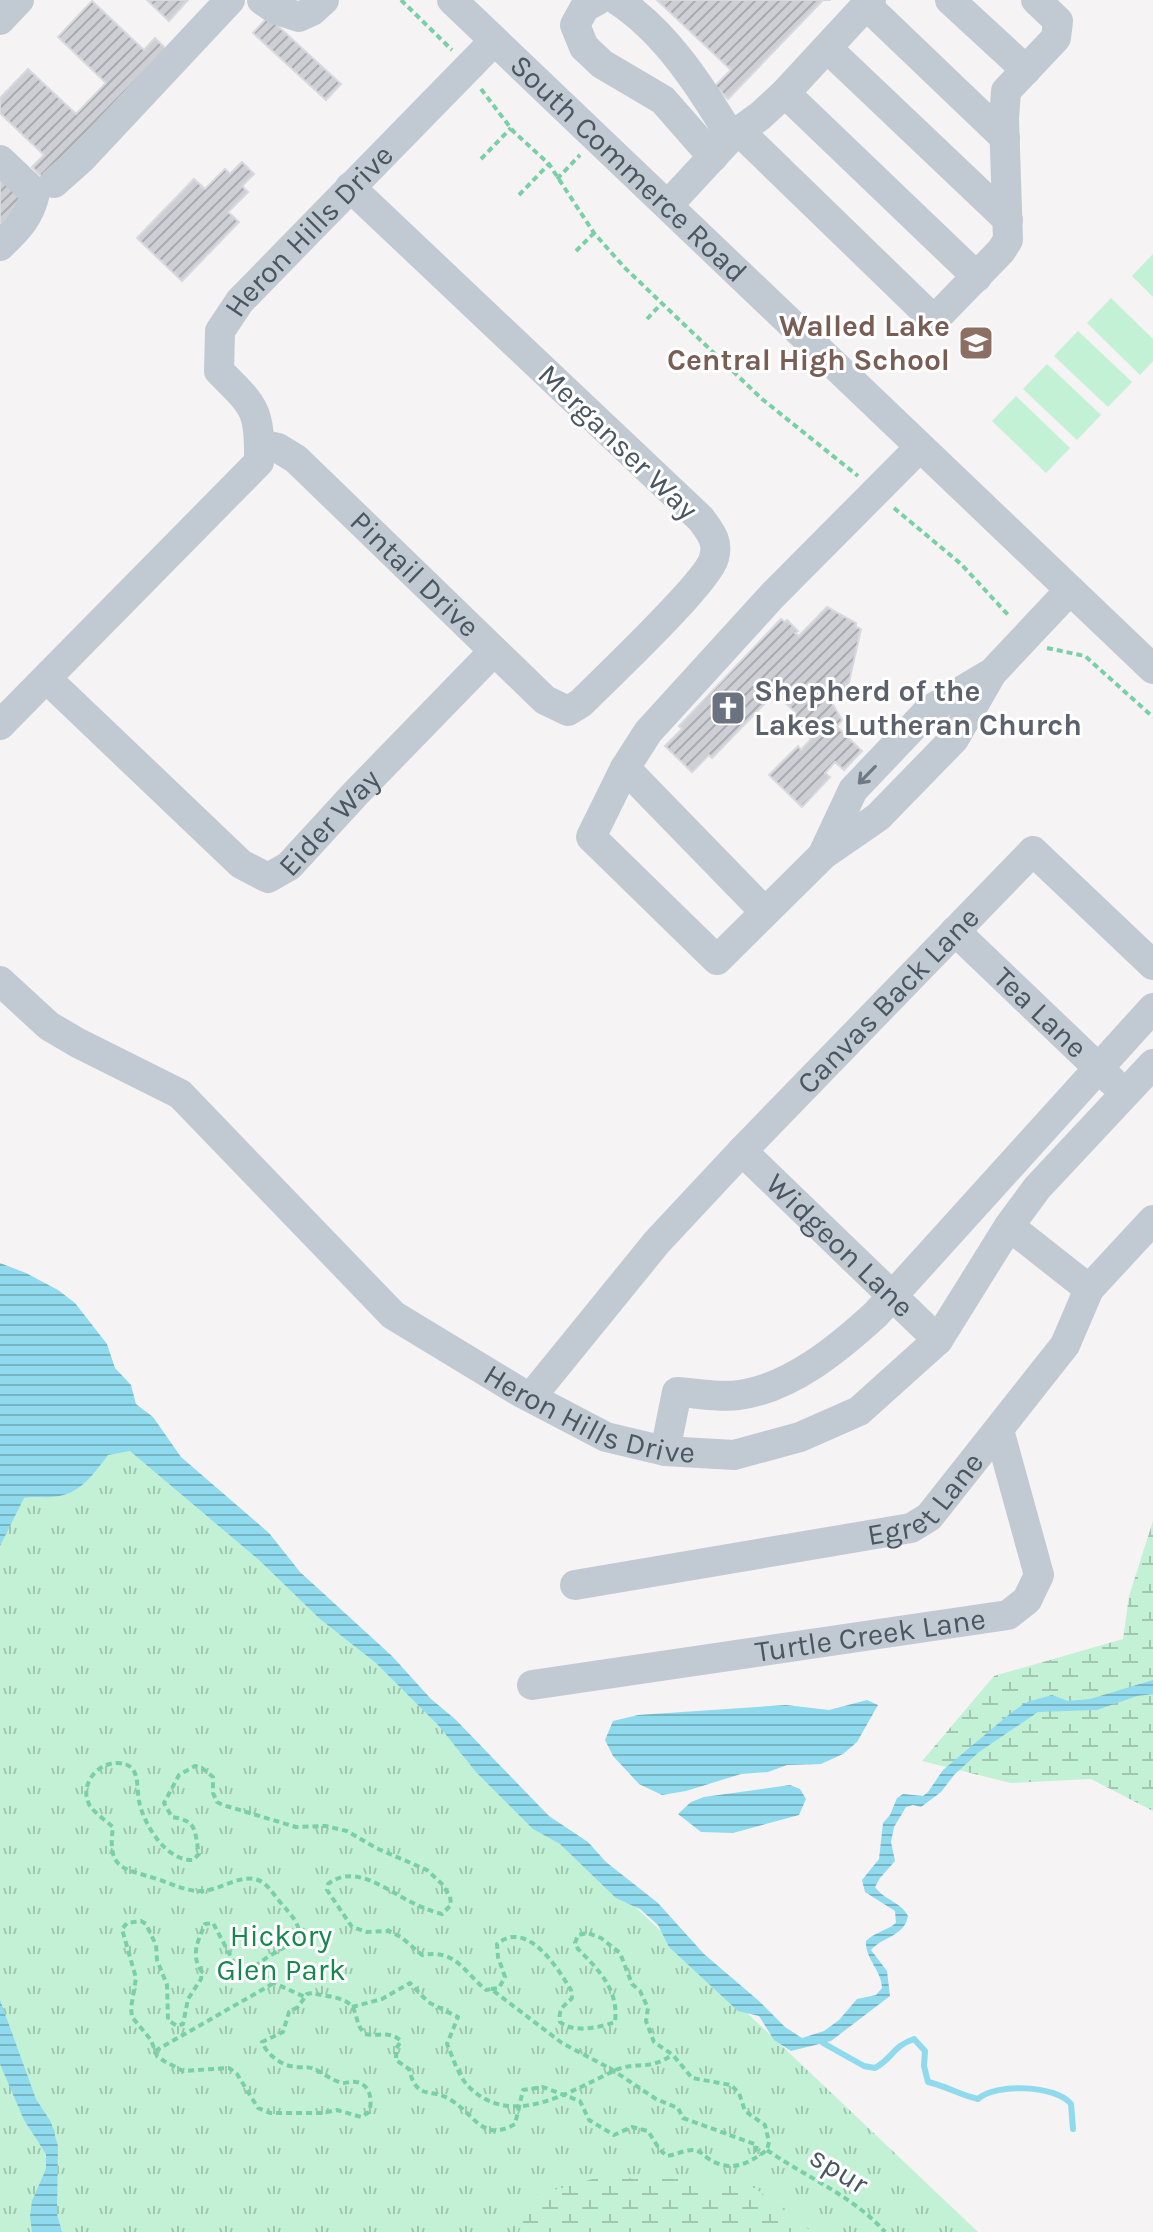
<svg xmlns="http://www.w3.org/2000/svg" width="1153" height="2232" font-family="Karla,sans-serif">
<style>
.grass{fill:url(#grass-tufts)}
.wetland{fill:url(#wetland-marsh)}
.pitch{fill:#c3f1d5}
.water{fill:url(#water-rules)}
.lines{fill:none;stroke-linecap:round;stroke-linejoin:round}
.stream{stroke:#90daee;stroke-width:6}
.building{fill:url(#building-hatch);stroke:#d7d9de;stroke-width:2}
.path{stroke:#7ad0a6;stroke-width:4;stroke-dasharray:6 4;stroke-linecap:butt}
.minor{stroke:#c1cad2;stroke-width:30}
.oneway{stroke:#6e7983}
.labels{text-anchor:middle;stroke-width:6;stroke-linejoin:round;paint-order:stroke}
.street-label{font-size:30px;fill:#4a5661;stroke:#fff}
.education-label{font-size:30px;font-weight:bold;fill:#785e54;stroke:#fff;text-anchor:end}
.worship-label{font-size:30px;font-weight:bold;fill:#5b616d;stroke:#fff;text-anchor:start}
.park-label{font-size:30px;fill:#17864f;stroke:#fff}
</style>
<defs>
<pattern id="grass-tufts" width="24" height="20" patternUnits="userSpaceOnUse" patternTransform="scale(2)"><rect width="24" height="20" fill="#c3f1d5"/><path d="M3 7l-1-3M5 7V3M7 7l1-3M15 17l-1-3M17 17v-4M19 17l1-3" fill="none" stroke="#a0c6b0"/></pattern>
<pattern id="wetland-marsh" width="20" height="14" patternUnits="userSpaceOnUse" patternTransform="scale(2)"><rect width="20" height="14" fill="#c3f1d5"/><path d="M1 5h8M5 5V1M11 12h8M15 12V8" fill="none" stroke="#a0c6b0"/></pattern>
<pattern id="water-rules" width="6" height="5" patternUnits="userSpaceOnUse" patternTransform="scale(2)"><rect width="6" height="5" fill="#90daee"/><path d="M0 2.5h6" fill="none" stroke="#78b4c4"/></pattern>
<pattern id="building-hatch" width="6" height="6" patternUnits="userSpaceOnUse" patternTransform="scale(2)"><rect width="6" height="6" fill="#cdcfd5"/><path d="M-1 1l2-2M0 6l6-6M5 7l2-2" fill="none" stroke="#a8abb0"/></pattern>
</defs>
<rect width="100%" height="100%" fill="#f5f3f3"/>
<polygon class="grass" points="0,1304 978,2232 0,2232"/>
<g class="wetland">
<polygon points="1153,1521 1153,1811 1091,1779 1011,1783 922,1761 994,1676 1123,1639 1129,1596"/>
<polygon points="596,2178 687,2179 755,2188 812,2232 519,2232 533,2196"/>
</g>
<g class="pitch">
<polygon points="1153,254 1153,297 1132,276"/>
<polygon points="1111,298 1153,339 1153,361 1140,375 1087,323"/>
<polygon points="1078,331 1132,382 1108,407 1054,356"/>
<polygon points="1047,364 1101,415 1077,440 1023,389"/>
<polygon points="1016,396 1070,448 1046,473 992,421"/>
</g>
<g class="water">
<path d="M0,1263L26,1273L58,1290L75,1303L107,1344L115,1368L131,1385L136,1404L153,1417L181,1457L269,1533L300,1572L392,1656L431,1699L455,1719L549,1816L588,1842L606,1862L658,1903L704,1954L759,2001L785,2027L802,2038L824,2031L839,2020L857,1999L876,1995L882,1988C882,1971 865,1959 866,1941C875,1932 886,1931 896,1923L895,1911L865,1892L862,1880L879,1859L883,1823L890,1815L897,1798L903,1794L923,1796L928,1792L943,1770L1012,1712L1027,1702L1052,1695L1068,1701L1090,1699L1153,1680V1694L1137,1696L1097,1710L1038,1712L979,1752L954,1775L941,1792L921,1807L913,1805L906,1807L894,1827L891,1842L895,1861L880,1878L875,1887C884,1900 900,1901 908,1916C904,1937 883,1936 871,1950L887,1971L890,1996L831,2041L791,2051L774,2040L759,2016L738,2011L669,1947L658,1925L640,1909L616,1898L560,1844L533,1829L476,1772L439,1726L376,1663L320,1619L259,1560L130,1451L108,1455C92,1476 79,1496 51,1497C41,1498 33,1496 24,1498L0,1546Z"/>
<polygon points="867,1700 878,1705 857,1742 843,1754 821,1764 787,1765 768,1772 741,1774 686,1791 662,1795 639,1784 613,1756 605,1740 613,1721 638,1715 786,1705 829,1710"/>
<polygon points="790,1785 800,1789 806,1799 799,1815 733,1833 701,1832 678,1814 691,1802 704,1797"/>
<polygon points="0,2000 36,2099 51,2122 58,2146 57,2214 62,2232 32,2232 30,2216 32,2201 46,2169 46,2154 24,2120 0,2064"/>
</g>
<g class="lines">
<path class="stream" d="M823,2043L864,2066L875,2068C893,2058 893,2046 914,2039L925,2051L924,2066L928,2082C946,2086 960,2095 978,2099C995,2083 1056,2085 1071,2104L1073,2129"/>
</g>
<g class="building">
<polygon points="147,0 188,0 169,21"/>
<polygon points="657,0 831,0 823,0 728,99 715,86 731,70"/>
<polygon points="92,1 144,50 155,38 169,52 46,181 32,167 44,155 0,113 0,98 28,69 76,114 106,83 58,37"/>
<polygon points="268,17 341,84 326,100 253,33"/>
<polygon points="242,162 254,174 242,186 248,192 228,212 239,222 182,281 137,238 194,179 205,189 225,169 230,174"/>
<polygon points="0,173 27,198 0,226"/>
<polygon points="827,607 856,623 856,627 861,629 847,691 832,703 842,720 838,725 834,724 862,751 844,770 835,762 825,773 830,777 802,807 769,775 798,746 801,750 811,739 791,719 796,713 775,693 712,758 709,755 692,772 665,746 682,729 679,726 781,619 785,622 787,620 798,631 795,633 799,636"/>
</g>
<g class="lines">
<g class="path">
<polyline points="401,0 452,50"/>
<polyline points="481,89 513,131 549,164 594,233 624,267 762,399 858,476"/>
<polyline points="481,159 511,128"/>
<polyline points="557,179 580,155"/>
<polyline points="519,195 549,164"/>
<polyline points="576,251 594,233"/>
<polyline points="647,319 662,303"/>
<polyline points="894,508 961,564 1010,617"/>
<polyline points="1047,648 1085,656 1153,717"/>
<polyline points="255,1969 274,1983 305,1997"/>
<path d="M491,1989L499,1988L505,1977L498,1957L497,1944C527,1919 557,1967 571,1990L572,1998C564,2007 558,2007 560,2022C573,2033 598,2028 615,2022C619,1990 599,1970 578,1949L575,1943L578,1935L588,1933L601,1938L620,1953L632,1984L640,1991L648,2008L646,2021L654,2042L673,2055L692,2078L731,2085L739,2093L745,2111L765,2125L769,2142L767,2150C748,2164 731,2173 709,2159C703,2155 700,2150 692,2150C685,2150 675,2155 667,2156L660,2150L648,2131L632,2127L614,2135L589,2120L580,2101L543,2087L523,2090L515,2124C483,2143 475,2115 451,2100C431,2087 417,2102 409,2069L396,2060V2049L401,2041C389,2030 379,2037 365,2034C357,2026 358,2020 354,2010C348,1996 326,1997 312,1993L307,1994L298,2007L289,2012L283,2032L262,2042C267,2055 282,2066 296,2067C303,2068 307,2066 314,2069C324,2073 332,2081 343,2083C347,2083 351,2081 356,2082C370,2084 373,2100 369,2112L361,2117L337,2110L322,2113H270L258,2108L237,2074L229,2068L183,2071L164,2061L157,2056L151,2040L132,2017L131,2008L136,1978L122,1929L127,1923L141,1921L146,1924L156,1945L157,1960L167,1985L168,2020L177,2026L183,2024L188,1999L201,1979L202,1972C190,1955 198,1941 205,1924L213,1923L238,1970L245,1971C255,1968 262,1960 271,1955C305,1936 307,1932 280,1902C274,1895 267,1883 258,1880C241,1874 221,1889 204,1891C186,1892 173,1884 157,1879C123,1868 107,1870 113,1827C106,1821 96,1814 90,1806C78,1786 97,1762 118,1763C141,1764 136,1785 139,1801C144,1825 166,1861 193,1860L199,1854C194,1830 198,1821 172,1817L164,1803L179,1775L195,1766L202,1768L213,1777V1793L217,1802L223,1805L296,1827L325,1826L347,1831L376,1848L427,1870L441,1883L450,1896L451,1905L442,1914C431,1911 421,1907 411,1902C386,1890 355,1863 328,1884L327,1890L352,1927L367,1932L389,1931L401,1937L422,1955C456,1949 463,1971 486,1990L491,1989L562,2043L611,2069L656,2099L678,2108L683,2118L757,2145L756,2150L761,2155"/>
<path d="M352,2007L382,1999L410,1983L428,2002L458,2017L447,2044C453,2058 459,2078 470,2088C513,2129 570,2091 614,2071C636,2060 647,2072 672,2055"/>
<polyline points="155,2051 274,1983"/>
<path d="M767,2150C807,2178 852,2195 885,2232"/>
</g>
<g class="minor">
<polyline points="262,0 275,9 299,17 312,11 324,0"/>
<path id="s1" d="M452,0L1153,669"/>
<polyline points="598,0 585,7 575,25 584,47 602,64 663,100 713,157"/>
<path d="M617,0C666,32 701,87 731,137L668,205"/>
<polyline points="950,0 1026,70"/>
<polyline points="866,5 1005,138"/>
<polyline points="0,20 19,0"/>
<polyline points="827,48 1008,220"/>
<polyline points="785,93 977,277"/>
<polyline points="738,130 934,320 1001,251 1008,240 1004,119 1006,91 1056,38 1058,21 1036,0"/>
<polyline points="731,137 760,116 785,93 871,0"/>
<path d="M0,160L35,193C30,217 17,230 0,246"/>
<polyline points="54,183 82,158 230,0"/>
<path id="s2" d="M259,444L278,448L296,459L545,700L568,711L581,703C605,679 708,582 714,558C719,541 710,532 701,519L350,187"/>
<polyline points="920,447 771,597 648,732 625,768 591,837 717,960 823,855 878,817 954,739 992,673 1070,590"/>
<path id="s3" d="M47,679L241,864L268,878L289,866L356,793L494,651"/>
<path id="s4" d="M0,725L259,462C260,409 255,407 219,371L220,331L240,301L494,41"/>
<polyline points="625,768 765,912"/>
<polyline points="823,854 853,790 928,711 990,674"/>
<path id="s5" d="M955,931L1112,1081"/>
<path id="s6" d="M0,981L49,1026L78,1043L180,1094L393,1315L520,1392L606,1437L665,1451L734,1455L800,1437L859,1411L938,1340L1009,1226L1037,1188L1153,1064"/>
<path id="s7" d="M742,1151L938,1340"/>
<polyline points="1009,1226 1089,1289"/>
<path id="s8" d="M531,1397L657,1242L742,1151L1033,851L1153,965"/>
<path d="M665,1451L677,1392C697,1393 720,1398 739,1395C791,1388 839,1348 876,1314L1153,1008"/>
<path id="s9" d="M575,1585L911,1528L929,1517L1065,1345L1089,1289L1153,1220"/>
<path id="s10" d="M532,1685L1008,1615L1027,1600L1039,1575L999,1430"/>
</g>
</g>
<defs><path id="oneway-shaft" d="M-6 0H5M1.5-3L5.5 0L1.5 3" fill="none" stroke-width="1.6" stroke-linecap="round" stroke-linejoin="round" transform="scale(2)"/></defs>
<use class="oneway" href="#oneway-shaft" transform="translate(867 775) rotate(134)"/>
<defs>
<symbol id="school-square" viewBox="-11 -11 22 22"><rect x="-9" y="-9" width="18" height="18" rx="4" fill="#8d6e63" stroke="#fff"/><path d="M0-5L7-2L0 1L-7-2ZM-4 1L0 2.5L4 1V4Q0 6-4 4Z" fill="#fff"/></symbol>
<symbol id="church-square" viewBox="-11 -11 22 22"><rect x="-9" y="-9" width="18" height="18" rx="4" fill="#6b7280" stroke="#fff"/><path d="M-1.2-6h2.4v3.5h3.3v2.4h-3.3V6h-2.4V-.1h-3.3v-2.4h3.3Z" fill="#fff"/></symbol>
</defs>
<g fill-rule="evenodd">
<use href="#school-square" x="956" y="323" width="40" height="40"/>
<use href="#church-square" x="708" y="688" width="40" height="40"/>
</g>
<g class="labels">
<g class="street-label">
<text dy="10" stroke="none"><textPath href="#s1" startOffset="244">South Commerce Road</textPath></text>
<text dy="10" stroke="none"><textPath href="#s4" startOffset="648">Heron Hills Drive</textPath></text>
<text transform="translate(618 442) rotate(44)" y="10">Merganser Way</text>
<text dy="10" stroke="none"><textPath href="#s2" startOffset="206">Pintail Drive</textPath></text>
<text dy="10" stroke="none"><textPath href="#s3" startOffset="382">Eider Way</textPath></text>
<text dy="10" stroke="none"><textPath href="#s8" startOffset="534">Canvas Back Lane</textPath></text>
<text dy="10" stroke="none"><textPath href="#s5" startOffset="118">Tea Lane</textPath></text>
<text dy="10" stroke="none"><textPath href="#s7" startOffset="136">Widgeon Lane</textPath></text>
<text dy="10" stroke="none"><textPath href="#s6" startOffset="744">Heron Hills Drive</textPath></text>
<text dy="10" stroke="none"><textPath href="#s9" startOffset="368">Egret Lane</textPath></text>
<text dy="10" stroke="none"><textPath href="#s10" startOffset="342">Turtle Creek Lane</textPath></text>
<text transform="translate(839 2170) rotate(32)" y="10">spur</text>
</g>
<g class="education-label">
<text x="950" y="336">Walled Lake<tspan x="950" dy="34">Central High School</tspan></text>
</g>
<g class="worship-label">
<text x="754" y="701">Shepherd of the<tspan x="754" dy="34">Lakes Lutheran Church</tspan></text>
</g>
<g class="park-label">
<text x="281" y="1946">Hickory<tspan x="281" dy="34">Glen Park</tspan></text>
</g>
</g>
</svg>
